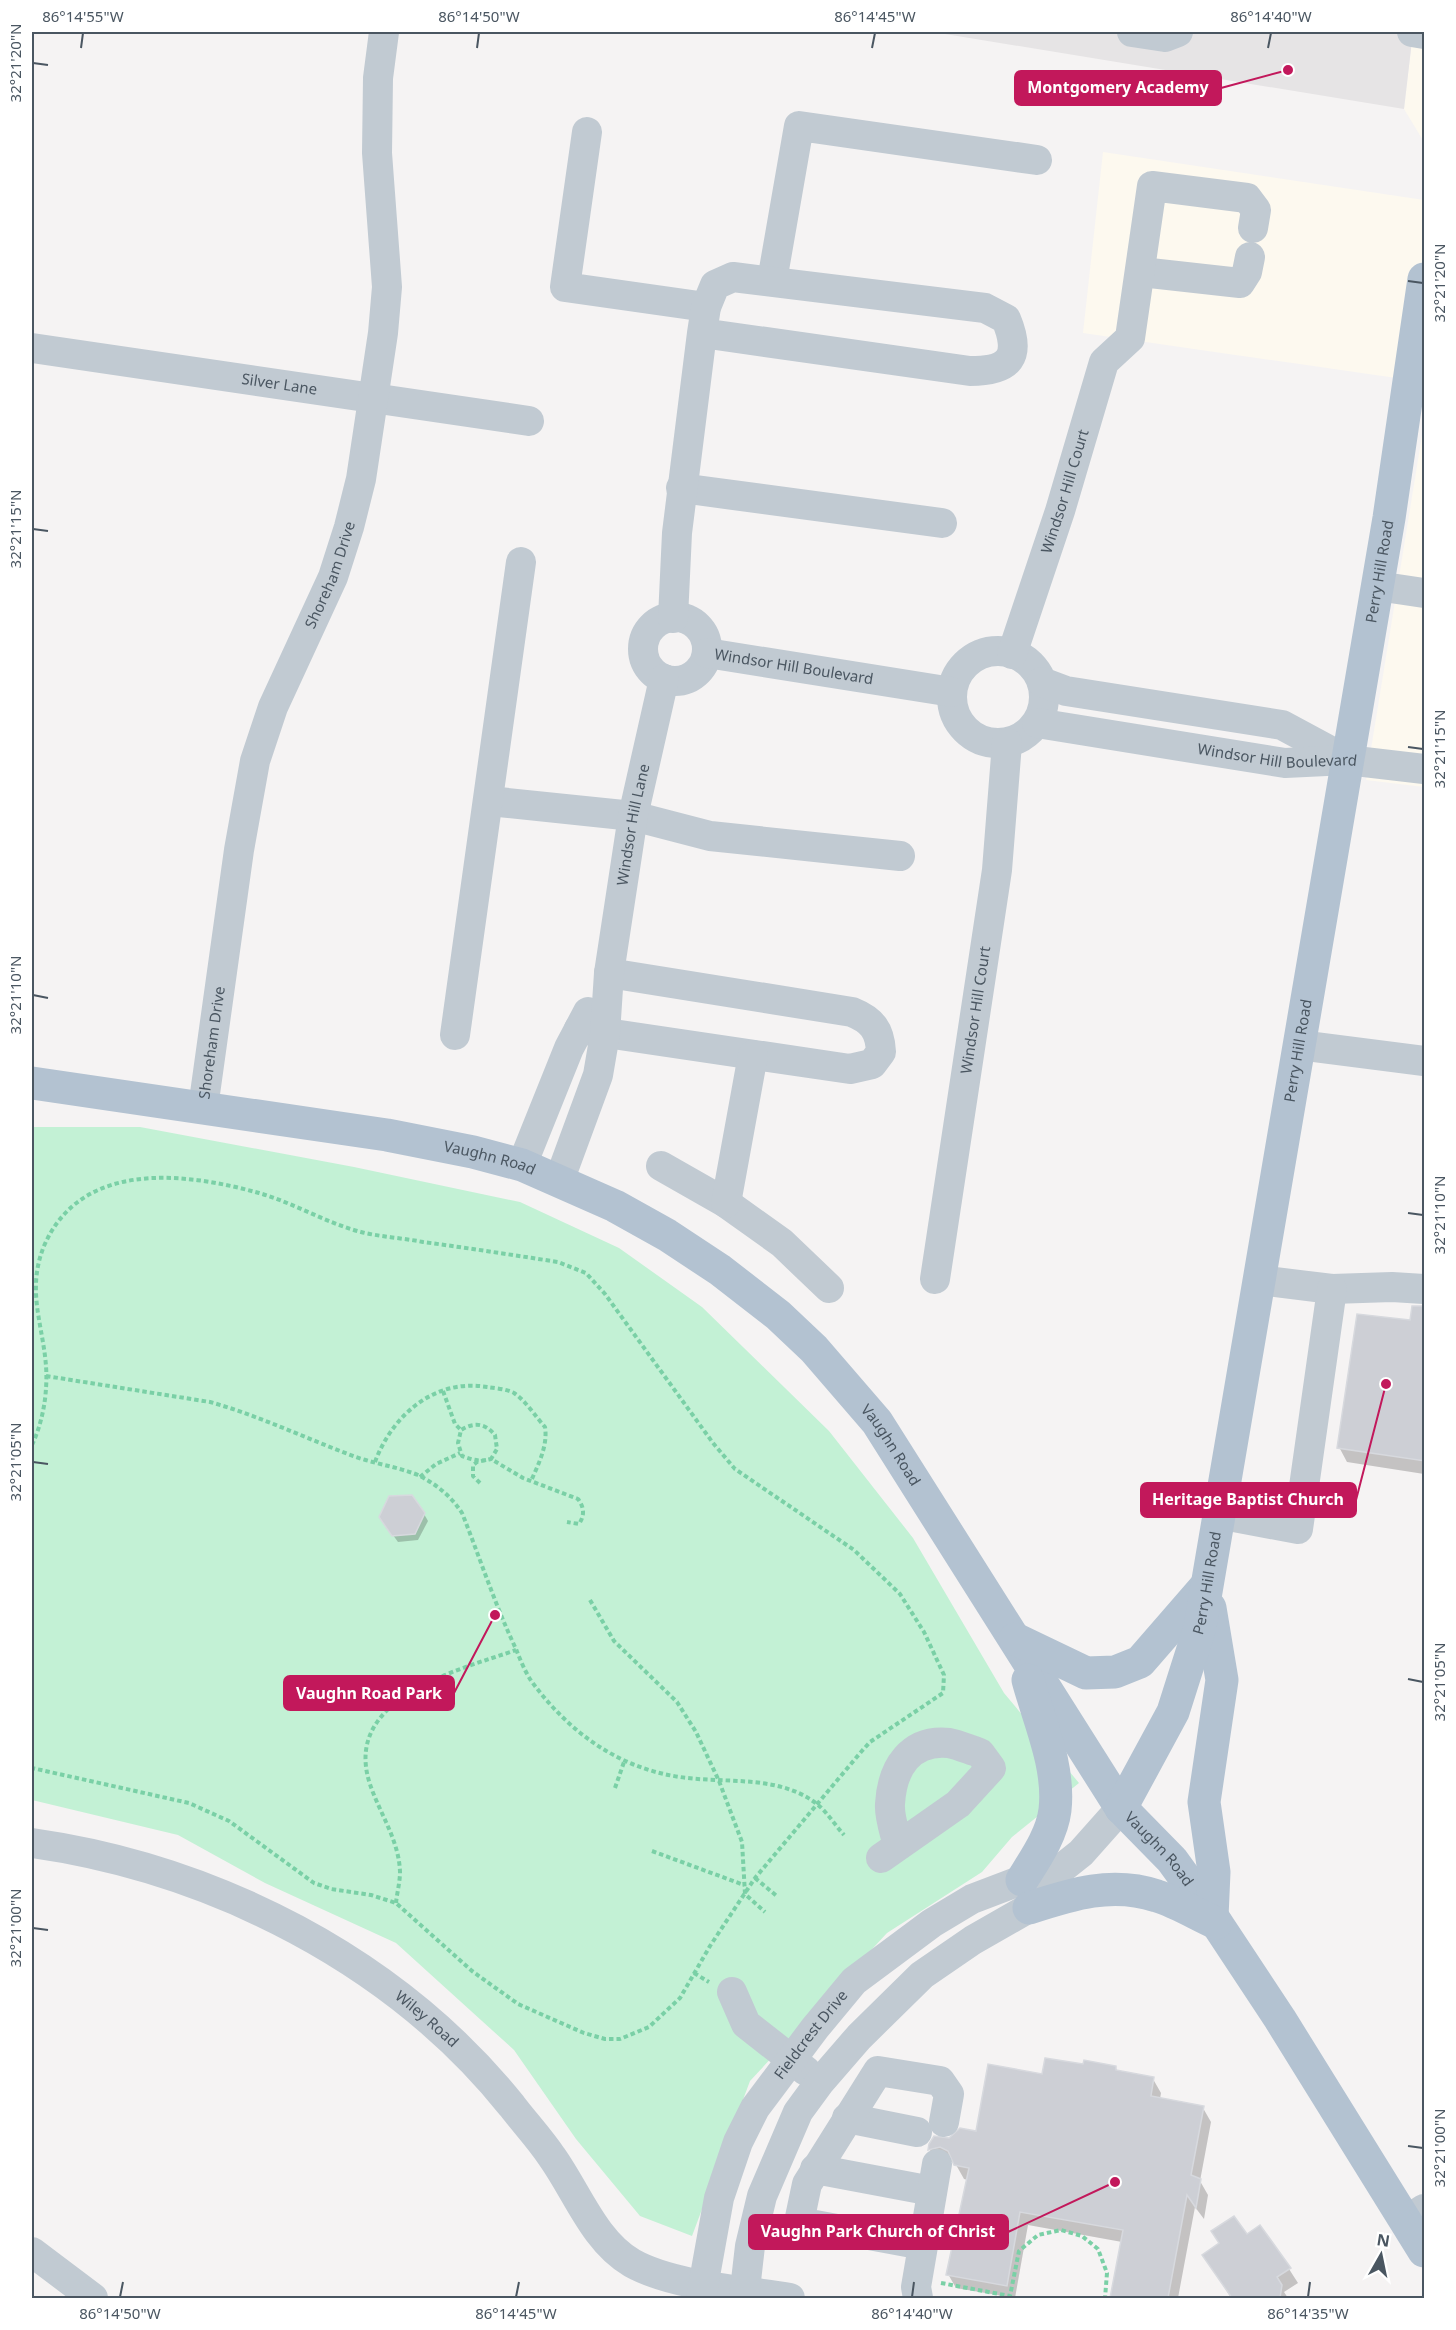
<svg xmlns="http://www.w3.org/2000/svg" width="1456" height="2330" font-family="'Noto Sans',sans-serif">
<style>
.commercial{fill:#fdf9ef}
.education{fill:#e6e4e5}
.green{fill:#c3f1d5}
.shadow{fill:#0003}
.building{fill:#cdcfd5;stroke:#d7d9de;stroke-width:1.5}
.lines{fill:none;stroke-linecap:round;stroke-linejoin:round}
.path{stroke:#7ad0a6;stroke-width:4;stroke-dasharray:4.5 3;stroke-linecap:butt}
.minor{stroke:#c1cad2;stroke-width:30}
.major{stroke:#b3c2d1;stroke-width:33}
.ticks{fill:none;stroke:#4a5661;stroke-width:2}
.labels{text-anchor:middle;stroke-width:6;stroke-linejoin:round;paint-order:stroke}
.street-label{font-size:15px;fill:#4a5661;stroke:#fff}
.leader{fill:none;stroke:#c2185b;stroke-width:2}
.callout-dot{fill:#c2185b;stroke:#fff;stroke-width:2}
.callout{fill:#c2185b;stroke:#c2185b;stroke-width:2}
.callout-label{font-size:16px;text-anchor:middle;font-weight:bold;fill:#fff}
.neatline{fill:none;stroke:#4a5661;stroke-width:2}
.ticks-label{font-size:15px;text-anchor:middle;fill:#4a5661}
</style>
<rect width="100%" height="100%" fill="#f5f3f3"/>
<g class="commercial">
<polygon points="1413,32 1424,32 1424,142 1404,109"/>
<polygon points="1103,152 1424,200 1424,382 1083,333"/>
<polygon points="1424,423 1424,787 1366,780"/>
</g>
<polygon class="education" points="933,32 1413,32 1404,109"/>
<polygon class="green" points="32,1127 140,1127 354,1167 520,1202 619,1248 702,1307 829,1431 913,1538 1004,1693 1079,1783 1012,1837 982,1872 887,1933 750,2081 692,2236 640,2216 576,2139 514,2050 396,1943 265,1883 178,1835 32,1800"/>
<g class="shadow">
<polygon points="1424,1307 1424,1474 1347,1462 1339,1447 1411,1322"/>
<polygon points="424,1514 428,1521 418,1540 398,1542 385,1524"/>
<polygon points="1085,2066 1115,2067 1118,2072 1153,2079 1161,2093 1160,2099 1203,2108 1211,2122 1200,2181 1208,2195 1204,2219 1195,2207 1178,2298 1112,2298 1122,2242 1028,2225 1015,2298 956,2288 948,2274 968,2180 964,2179 955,2163 949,2161 938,2163 930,2150 935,2137 950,2140 977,2133 1043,2076"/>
<polygon points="1246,2236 1289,2269 1298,2283 1284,2292 1288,2298 1231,2298 1213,2269"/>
</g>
<g class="building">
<polygon points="1412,1306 1425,1306 1425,1461 1337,1448 1357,1314 1410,1320"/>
<polygon points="412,1495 425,1513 415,1534 392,1536 379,1517 389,1496"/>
<polygon points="1045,2058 1083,2064 1084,2060 1116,2066 1116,2070 1154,2077 1151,2096 1204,2106 1191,2175 1201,2179 1196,2208 1187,2195 1168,2298 1110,2298 1123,2230 1020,2212 1007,2286 946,2275 969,2168 954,2165 948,2151 940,2147 928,2150 929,2144 934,2136 949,2138 960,2128 976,2131 988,2064 1042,2074"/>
<polygon points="1234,2216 1247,2234 1260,2225 1291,2268 1277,2277 1282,2285 1280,2298 1232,2298 1202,2255 1219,2243 1211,2231"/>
</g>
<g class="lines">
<g class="path">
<path d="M46,1376L210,1402C260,1416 307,1439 356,1457C376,1464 398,1467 418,1475C436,1484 451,1496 462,1513C480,1558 495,1605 516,1649C520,1659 525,1672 532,1682C569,1732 618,1768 680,1777C726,1784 778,1774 817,1804C827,1812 835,1825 844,1835"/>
<polyline points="443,1391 455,1424 461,1430"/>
<path d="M32,1445C40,1428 45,1407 46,1388C50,1337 23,1298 44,1246C81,1160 184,1172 259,1193C294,1203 326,1223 361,1232C381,1237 403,1238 423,1242C468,1248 513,1255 558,1262L586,1273L605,1294L713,1443L735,1469L854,1550L900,1594L924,1632L944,1675L943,1693L870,1742L861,1752L755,1878L710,1946L680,1998L649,2027L620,2039H605L584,2033L518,2004L472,1971L396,1903L371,1895L331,1889L314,1883L229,1821L189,1803L32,1768"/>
<path d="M375,1462C392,1416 434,1378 487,1387C495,1388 506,1389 514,1393C525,1400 536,1417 545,1427C548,1446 538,1465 531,1481"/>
<polyline points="420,1477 436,1464 460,1453"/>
<path d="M480,1483L473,1476V1465L477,1462L491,1459C479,1462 473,1460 462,1456L458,1443L461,1430C474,1422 485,1423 495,1435L497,1449L491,1459L523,1478L578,1499C584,1507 585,1515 579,1524L567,1522"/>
<polyline points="590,1600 614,1641 677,1702 696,1732 719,1781 742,1842 745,1894 765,1912"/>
<polyline points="615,1788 624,1762"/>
<polyline points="652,1851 744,1885"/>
<polyline points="755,1878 778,1897"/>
<path d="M396,1903C397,1893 400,1882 400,1872C399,1839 378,1811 369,1781C344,1697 459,1670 516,1650"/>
<polyline points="694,1973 709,1982"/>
<polyline points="941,2283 1010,2296 1019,2251 1038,2235 1061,2230 1082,2236 1098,2249 1107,2273 1105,2298"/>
</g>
<g class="minor">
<polyline points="1132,32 1165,37 1178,32"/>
<polyline points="1412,32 1424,34"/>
<polyline points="587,132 565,287 706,307"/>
<polyline points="1141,272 1240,283 1247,272 1250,257"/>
<polyline points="772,281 799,126 1037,160"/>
<path id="s1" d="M32,348L529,421"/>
<polyline points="681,488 942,523"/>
<polyline points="1377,586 1424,593"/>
<circle cx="675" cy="649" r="32"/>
<path d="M673,618L677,533L702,333L706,307L715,285L733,277L985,308L1006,319C1022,357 1010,371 970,371L702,333"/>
<circle cx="998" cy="697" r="46"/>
<path id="s2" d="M707,653L952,692"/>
<path id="s3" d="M1012,654L1060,511L1104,362L1130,338L1152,186L1247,198L1256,210L1253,228"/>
<polyline points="1042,682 1066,691 1282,725 1347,760"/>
<path id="s4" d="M1037,723L1285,763L1347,760L1424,769"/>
<polyline points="489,801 633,816 710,836 900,856"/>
<path d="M579,1029L850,1069L872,1064L881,1052C880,1030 872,1020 852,1012L609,973"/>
<polyline points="455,1035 521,562"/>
<polyline points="1299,1045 1424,1061"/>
<path id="s5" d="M203,1108L239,850L255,761L273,707L333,577L349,527L361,479L383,333L387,287L377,153L378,78L384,32"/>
<polyline points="522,1165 569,1048 588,1012"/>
<polyline points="661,1166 726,1203 782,1243 829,1288"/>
<path id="s6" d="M559,1181L598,1075L605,1034L609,973L633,816L664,679"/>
<polyline points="726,1203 753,1055"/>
<path id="s7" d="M935,1279L997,870L1007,743"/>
<polyline points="1259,1280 1332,1289 1392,1287 1424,1289"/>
<polyline points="1218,1514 1298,1529 1332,1289"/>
<path id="s8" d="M32,1843C214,1869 395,1960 512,2106C525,2123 540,2139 552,2157C577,2192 594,2241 632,2263C673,2286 743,2290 790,2298"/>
<path d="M881,1858L958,1804L991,1768L980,1753C970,1750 959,1745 949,1743C910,1739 892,1768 890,1804C889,1817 895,1833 898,1846"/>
<polyline points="732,1992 746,2024 806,2071"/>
<polyline points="847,2118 917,2132"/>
<polyline points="815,2169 932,2191"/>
<polyline points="1405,2221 1424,2209"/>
<polyline points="923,2245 799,2222 807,2184 878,2071 940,2081 949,2094 944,2122"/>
<polyline points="32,2252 93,2298"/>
<path id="s9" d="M701,2298L719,2198L738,2142L755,2108L815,2028L854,1981L932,1923L972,1899L1022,1880H1047"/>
<polyline points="744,2298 750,2246 762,2196 798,2112 820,2082 859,2037 922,1975 973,1940 1029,1908 1047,1880 1081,1853 1121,1808"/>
<polyline points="918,2298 916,2287 937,2164"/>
</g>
<g class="major">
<path id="s10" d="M32,1083L387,1135L473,1152L522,1165L615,1206L667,1235L720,1270L778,1315L814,1349L877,1422L1121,1808L1172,1860L1206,1907L1280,2019L1424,2251"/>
<polyline points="1210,1608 1222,1680 1204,1802 1214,1872 1212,1917"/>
<polyline points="1015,1639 1086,1673 1115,1672 1140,1662 1206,1586"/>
<path id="s11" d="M1121,1808L1173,1712L1200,1627L1389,518L1424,279"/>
<path d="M1022,1880C1035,1859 1052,1835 1055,1810C1060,1766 1039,1721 1028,1680"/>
<path d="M1029,1908C1072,1894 1112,1881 1157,1896C1177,1902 1196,1914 1216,1923"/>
</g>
</g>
<path class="ticks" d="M81,48L83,33M477,48L479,33M872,48L875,33M1268,48L1271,33M33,63L48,65M1408,281L1423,283M33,529L48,531M1408,747L1423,749M33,995L48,998M1408,1213L1423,1215M33,1462L48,1464M1408,1679L1423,1682M33,1928L48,1930M1408,2146L1423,2148M120,2297L123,2282M516,2297L519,2282M912,2297L914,2282M1308,2297L1310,2282"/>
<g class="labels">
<g class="street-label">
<text dy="5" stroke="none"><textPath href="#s1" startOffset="250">Silver Lane</textPath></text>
<text dy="5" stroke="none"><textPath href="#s3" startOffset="171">Windsor Hill Court</textPath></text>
<text dy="5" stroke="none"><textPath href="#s11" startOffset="1269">Perry Hill Road</textPath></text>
<text dy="5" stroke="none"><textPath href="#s5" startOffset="552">Shoreham Drive</textPath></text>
<text dy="5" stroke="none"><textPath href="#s2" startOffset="88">Windsor Hill Boulevard</textPath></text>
<text dy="5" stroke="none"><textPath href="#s4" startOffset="243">Windsor Hill Boulevard</textPath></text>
<text dy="5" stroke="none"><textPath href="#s6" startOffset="366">Windsor Hill Lane</textPath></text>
<text dy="5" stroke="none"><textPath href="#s7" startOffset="272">Windsor Hill Court</textPath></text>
<text dy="5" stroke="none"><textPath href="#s5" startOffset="66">Shoreham Drive</textPath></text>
<text dy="5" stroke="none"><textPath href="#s11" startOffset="783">Perry Hill Road</textPath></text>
<text dy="5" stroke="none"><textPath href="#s10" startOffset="464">Vaughn Road</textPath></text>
<text dy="5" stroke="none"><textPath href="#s10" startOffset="968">Vaughn Road</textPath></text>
<text dy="5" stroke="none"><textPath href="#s11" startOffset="243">Perry Hill Road</textPath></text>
<text dy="5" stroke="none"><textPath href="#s10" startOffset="1454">Vaughn Road</textPath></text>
<text dy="5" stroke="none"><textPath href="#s8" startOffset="438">Wiley Road</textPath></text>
<text dy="5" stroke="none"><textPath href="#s9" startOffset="291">Fieldcrest Drive</textPath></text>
</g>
</g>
<path class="leader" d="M1288 70L1221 88M1386 1384L1356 1500M495 1615L454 1693M1115 2182L1008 2232"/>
<g class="callout-dot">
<circle cx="1288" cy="70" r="6"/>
<circle cx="1386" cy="1384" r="6"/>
<circle cx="495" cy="1615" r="6"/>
<circle cx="1115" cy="2182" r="6"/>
</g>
<g class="callout">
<rect x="1015" y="71" width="206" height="34" rx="6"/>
<rect x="1141" y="1483" width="215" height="34" rx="6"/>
<rect x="284" y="1676" width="170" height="34" rx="6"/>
<rect x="749" y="2215" width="259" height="34" rx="6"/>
</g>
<g class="callout-label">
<text x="1118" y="93">Montgomery Academy</text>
<text x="1248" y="1505">Heritage Baptist Church</text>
<text x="369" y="1699">Vaughn Road Park</text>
<text x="878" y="2237">Vaughn Park Church of Christ</text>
</g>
<rect width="1456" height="2330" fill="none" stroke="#ffffff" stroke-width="66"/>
<g transform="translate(1381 2255) rotate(9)" stroke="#ffffff" stroke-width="4.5" paint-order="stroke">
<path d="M0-4.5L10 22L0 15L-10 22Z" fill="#4a5661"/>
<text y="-9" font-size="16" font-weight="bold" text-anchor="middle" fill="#4a5661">N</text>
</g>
<rect x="33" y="33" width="1390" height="2264" class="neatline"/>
<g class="ticks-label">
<text x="83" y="22">86°14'55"W</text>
<text x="479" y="22">86°14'50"W</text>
<text x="875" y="22">86°14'45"W</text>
<text x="1271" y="22">86°14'40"W</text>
<text transform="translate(16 63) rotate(-90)" y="5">32°21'20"N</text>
<text transform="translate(1440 283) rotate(-90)" y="5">32°21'20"N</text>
<text transform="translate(16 529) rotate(-90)" y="5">32°21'15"N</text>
<text transform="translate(1440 749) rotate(-90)" y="5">32°21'15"N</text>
<text transform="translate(16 995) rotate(-90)" y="5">32°21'10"N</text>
<text transform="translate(1440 1215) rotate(-90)" y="5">32°21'10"N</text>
<text transform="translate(16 1462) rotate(-90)" y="5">32°21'05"N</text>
<text transform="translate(1440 1682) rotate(-90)" y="5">32°21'05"N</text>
<text transform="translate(16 1928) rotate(-90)" y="5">32°21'00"N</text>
<text transform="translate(1440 2148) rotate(-90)" y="5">32°21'00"N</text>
<text x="120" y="2319">86°14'50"W</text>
<text x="516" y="2319">86°14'45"W</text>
<text x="912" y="2319">86°14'40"W</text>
<text x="1308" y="2319">86°14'35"W</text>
</g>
</svg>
